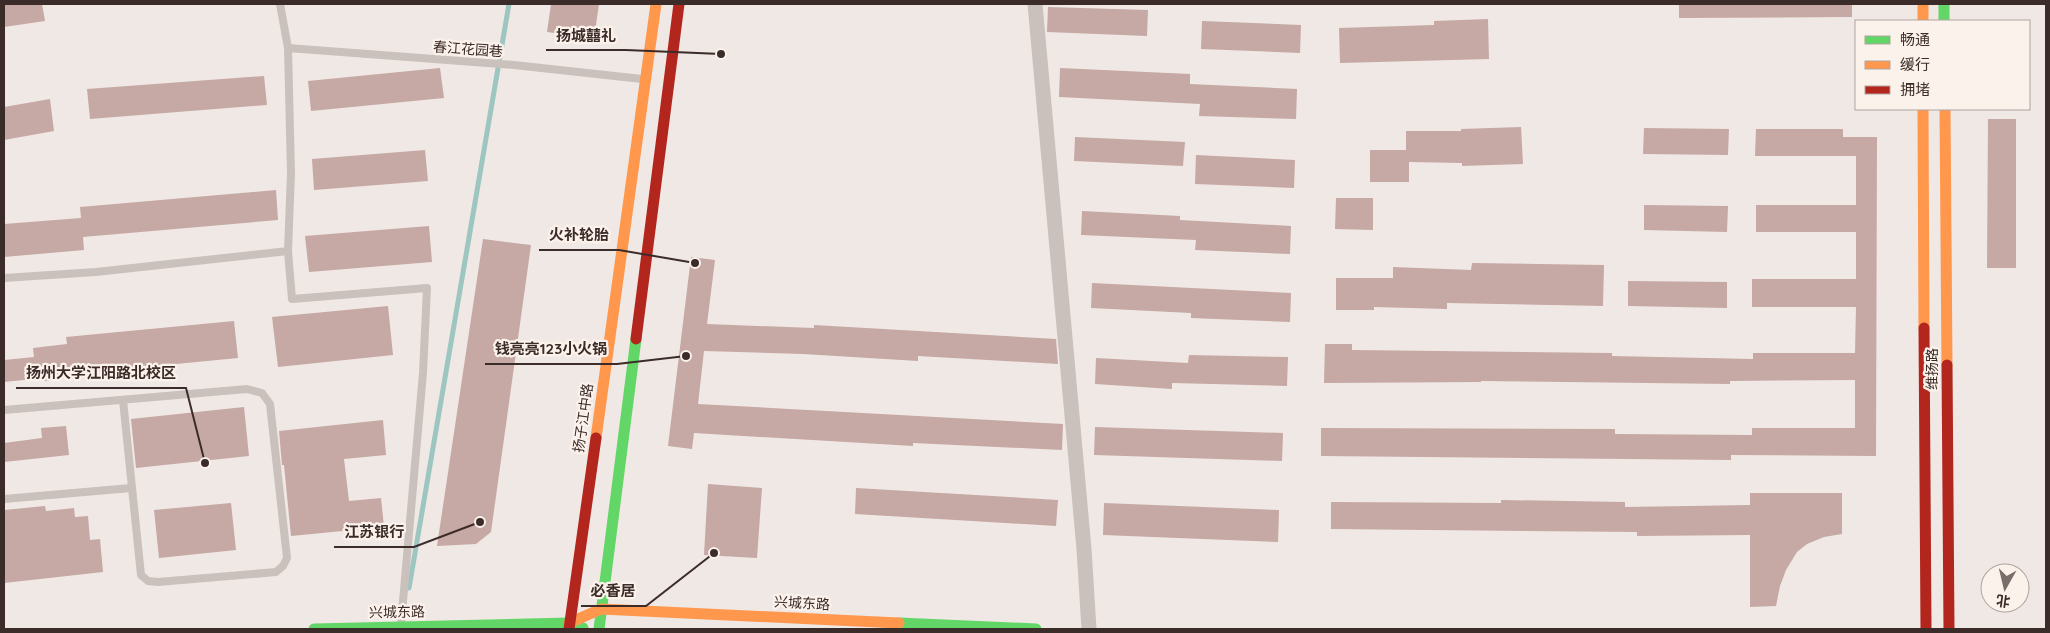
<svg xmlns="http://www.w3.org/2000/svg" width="2050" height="633" font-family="Quicksand,'Noto Sans SC',sans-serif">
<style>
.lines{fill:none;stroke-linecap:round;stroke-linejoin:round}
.stream{stroke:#9dc6c0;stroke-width:5}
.building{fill:#c6a8a4}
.lane{stroke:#cac1bc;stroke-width:8}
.street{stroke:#cac1bc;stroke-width:15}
.fast{stroke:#63d668;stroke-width:11}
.slow{stroke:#ff974d;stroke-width:11}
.jam{stroke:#b3261e;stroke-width:11}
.labels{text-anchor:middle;stroke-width:4.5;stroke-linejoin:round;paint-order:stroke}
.street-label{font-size:14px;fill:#3c2c29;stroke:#fcf2ec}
.leader{fill:none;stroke:#3c2c29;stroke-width:2}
.callout-dot{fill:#3c2c29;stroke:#fcf2ec;stroke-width:2}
.callout-label{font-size:15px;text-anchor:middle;font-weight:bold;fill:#3c2c29;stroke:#fcf2ec;stroke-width:4.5;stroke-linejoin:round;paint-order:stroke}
</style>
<rect width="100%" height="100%" fill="#f0e8e4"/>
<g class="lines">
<polyline class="stream" points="409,588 509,4"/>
</g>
<g class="building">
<polygon points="4,4 42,4 45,21 4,27"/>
<polygon points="551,4 599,4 594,38 547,32"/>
<polygon points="1679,4 1852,4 1852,17 1679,18"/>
<polygon points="1048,7 1148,10 1147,36 1047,32"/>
<polygon points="1488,19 1489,59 1340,63 1339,28 1434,25 1434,21"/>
<polygon points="1202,21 1301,25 1300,53 1201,49"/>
<polygon points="440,68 444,98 311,111 308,81"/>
<polygon points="1060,68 1190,74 1190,84 1297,89 1296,119 1199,116 1200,104 1059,97"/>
<polygon points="264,76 267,105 90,119 87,89"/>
<polygon points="50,99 54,131 4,140 4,107"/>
<polygon points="1988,119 2016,119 2016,268 1987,268"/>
<polygon points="1521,127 1523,164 1462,166 1462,163 1409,162 1409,182 1370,182 1370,150 1406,150 1406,131 1461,131 1461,129"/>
<polygon points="1644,128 1729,129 1728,155 1643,154"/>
<polygon points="1756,129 1843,129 1843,137 1877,137 1876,456 1731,455 1731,460 1321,456 1321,428 1615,429 1615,434 1752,435 1752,428 1855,428 1855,380 1730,381 1730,384 1481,381 1481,382 1324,383 1325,344 1352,344 1352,350 1612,353 1612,356 1753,359 1753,353 1855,353 1856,307 1752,307 1752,279 1856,279 1856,232 1756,232 1756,205 1856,205 1856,156 1755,156"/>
<polygon points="1075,137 1185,142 1183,166 1074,161"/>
<polygon points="425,150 428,181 314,190 312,159"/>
<polygon points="1196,155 1295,160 1294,188 1195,184"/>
<polygon points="276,190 278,220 83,237 84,250 4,257 4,224 81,218 80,207"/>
<polygon points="1336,198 1373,198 1373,230 1335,229"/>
<polygon points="1644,205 1728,206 1727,232 1644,230"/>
<polygon points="1082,211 1180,216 1180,220 1291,226 1290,254 1195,250 1196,240 1081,235"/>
<polygon points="429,226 432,262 309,272 305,236"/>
<polygon points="483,239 531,245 491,532 476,544 437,546"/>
<polygon points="691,257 715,260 707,324 814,328 814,325 1056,339 1058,364 918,356 918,361 803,354 704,351 698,404 1063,424 1062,450 913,443 913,446 694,433 692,449 668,446"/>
<polygon points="1472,263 1604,265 1603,306 1447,303 1447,309 1374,307 1374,310 1336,310 1336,278 1393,278 1393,267 1471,270"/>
<polygon points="1628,281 1727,282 1727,308 1628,306"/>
<polygon points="1092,283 1291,293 1290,322 1191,318 1191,313 1091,308"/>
<polygon points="388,306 393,355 278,367 272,317"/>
<polygon points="234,321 238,358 62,375 62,379 45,381 44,378 4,382 4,360 34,357 33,348 67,344 66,337"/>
<polygon points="1189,355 1288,357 1287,386 1172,383 1172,389 1095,384 1096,358 1188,363"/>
<polygon points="244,407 249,456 136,468 131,419"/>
<polygon points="383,420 386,455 344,459 349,501 381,498 384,527 291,536 284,465 282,465 279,431"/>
<polygon points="66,426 69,455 4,462 4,443 42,438 41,428"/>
<polygon points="1095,427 1283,433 1282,461 1094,455"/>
<polygon points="708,484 762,488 757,558 704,555"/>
<polygon points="856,488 1058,500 1056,526 855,514"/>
<polygon points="1750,493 1842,493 1842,534 1824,537 1807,544 1797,552 1786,570 1780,586 1776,606 1750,607 1750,535 1637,536 1637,532 1331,529 1331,502 1501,503 1501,500 1625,502 1625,507 1750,505"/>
<polygon points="231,503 236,550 159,558 154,510"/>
<polygon points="1104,503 1279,510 1278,542 1103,535"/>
<polygon points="45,506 46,511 74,508 75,517 88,516 90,540 100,539 103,572 4,583 4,510"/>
</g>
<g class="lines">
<g class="lane">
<polyline points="288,48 514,65 642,79"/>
<polyline points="288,251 292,299 427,288 423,373 401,624"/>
<polyline points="4,278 96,272 288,251 291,173 288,48 280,4"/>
<polyline points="4,410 247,389 262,393 270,404 287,558 283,566 276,572 158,582 148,581 141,575 123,400"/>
<polyline points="4,499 131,488"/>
</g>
<polyline class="street" points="1035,4 1084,549 1089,629"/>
<g class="fast">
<polyline points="1944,4 1944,21"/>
<polyline points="899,623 1036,629"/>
<polyline points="314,629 569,623 583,628"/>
<polyline points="599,629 636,339"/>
</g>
<g class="slow">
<polyline points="1923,4 1923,21"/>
<polyline points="1923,109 1924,328"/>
<polyline points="1945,109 1947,365"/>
<polyline points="596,438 656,4"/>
<polyline points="569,623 601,609 899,623"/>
</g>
<g class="jam">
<polyline points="1924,328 1926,629"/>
<polyline points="636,339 679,4"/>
<polyline points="1947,365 1949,629"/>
<polyline points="569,629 596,438"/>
</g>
</g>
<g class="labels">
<g class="street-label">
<text transform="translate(468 49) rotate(4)" y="5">春江花园巷</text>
<text transform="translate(1932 369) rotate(-90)" y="5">维扬路</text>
<text transform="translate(583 418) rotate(-82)" y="5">扬子江中路</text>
<text transform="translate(802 603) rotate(3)" y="5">兴城东路</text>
<text transform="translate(397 612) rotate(-1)" y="5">兴城东路</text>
</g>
</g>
<path class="leader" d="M721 54L626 50H546M695 263L619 250H539M686 356L617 364H485M205 463L186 388H16M480 522L414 547H334M714 553L646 606H581"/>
<g class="callout-dot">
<circle cx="721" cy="54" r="5"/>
<circle cx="695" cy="263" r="5"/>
<circle cx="686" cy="356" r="5"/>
<circle cx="205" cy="463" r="5"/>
<circle cx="480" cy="522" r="5"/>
<circle cx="714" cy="553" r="5"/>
</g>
<g class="callout-label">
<text x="586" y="41">扬城囍礼</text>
<text x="579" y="240">火补轮胎</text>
<text x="551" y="354">钱亮亮123小火锅</text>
<text x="101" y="378">扬州大学江阳路北校区</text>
<text x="374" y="537">江苏银行</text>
<text x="613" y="596">必香居</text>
</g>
<rect width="2050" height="633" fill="none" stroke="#3c2c29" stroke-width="10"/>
<rect x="1855" y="20" width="175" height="90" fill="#fcf2ec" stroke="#afa39e"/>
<rect x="1865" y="36" width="25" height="8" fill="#63d668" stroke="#afa39e"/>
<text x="1900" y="45" font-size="15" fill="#3c2c29">畅通</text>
<rect x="1865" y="61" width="25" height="8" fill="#ff974d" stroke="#afa39e"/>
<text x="1900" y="70" font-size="15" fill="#3c2c29">缓行</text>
<rect x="1865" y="86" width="25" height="8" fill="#b3261e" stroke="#afa39e"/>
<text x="1900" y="95" font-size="15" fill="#3c2c29">拥堵</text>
<g transform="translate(2005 588) rotate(188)"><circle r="24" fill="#fcf2ec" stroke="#afa39e"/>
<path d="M0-4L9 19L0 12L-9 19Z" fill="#7b6e6a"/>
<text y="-8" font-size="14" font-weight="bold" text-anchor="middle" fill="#3c2c29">北</text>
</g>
</svg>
